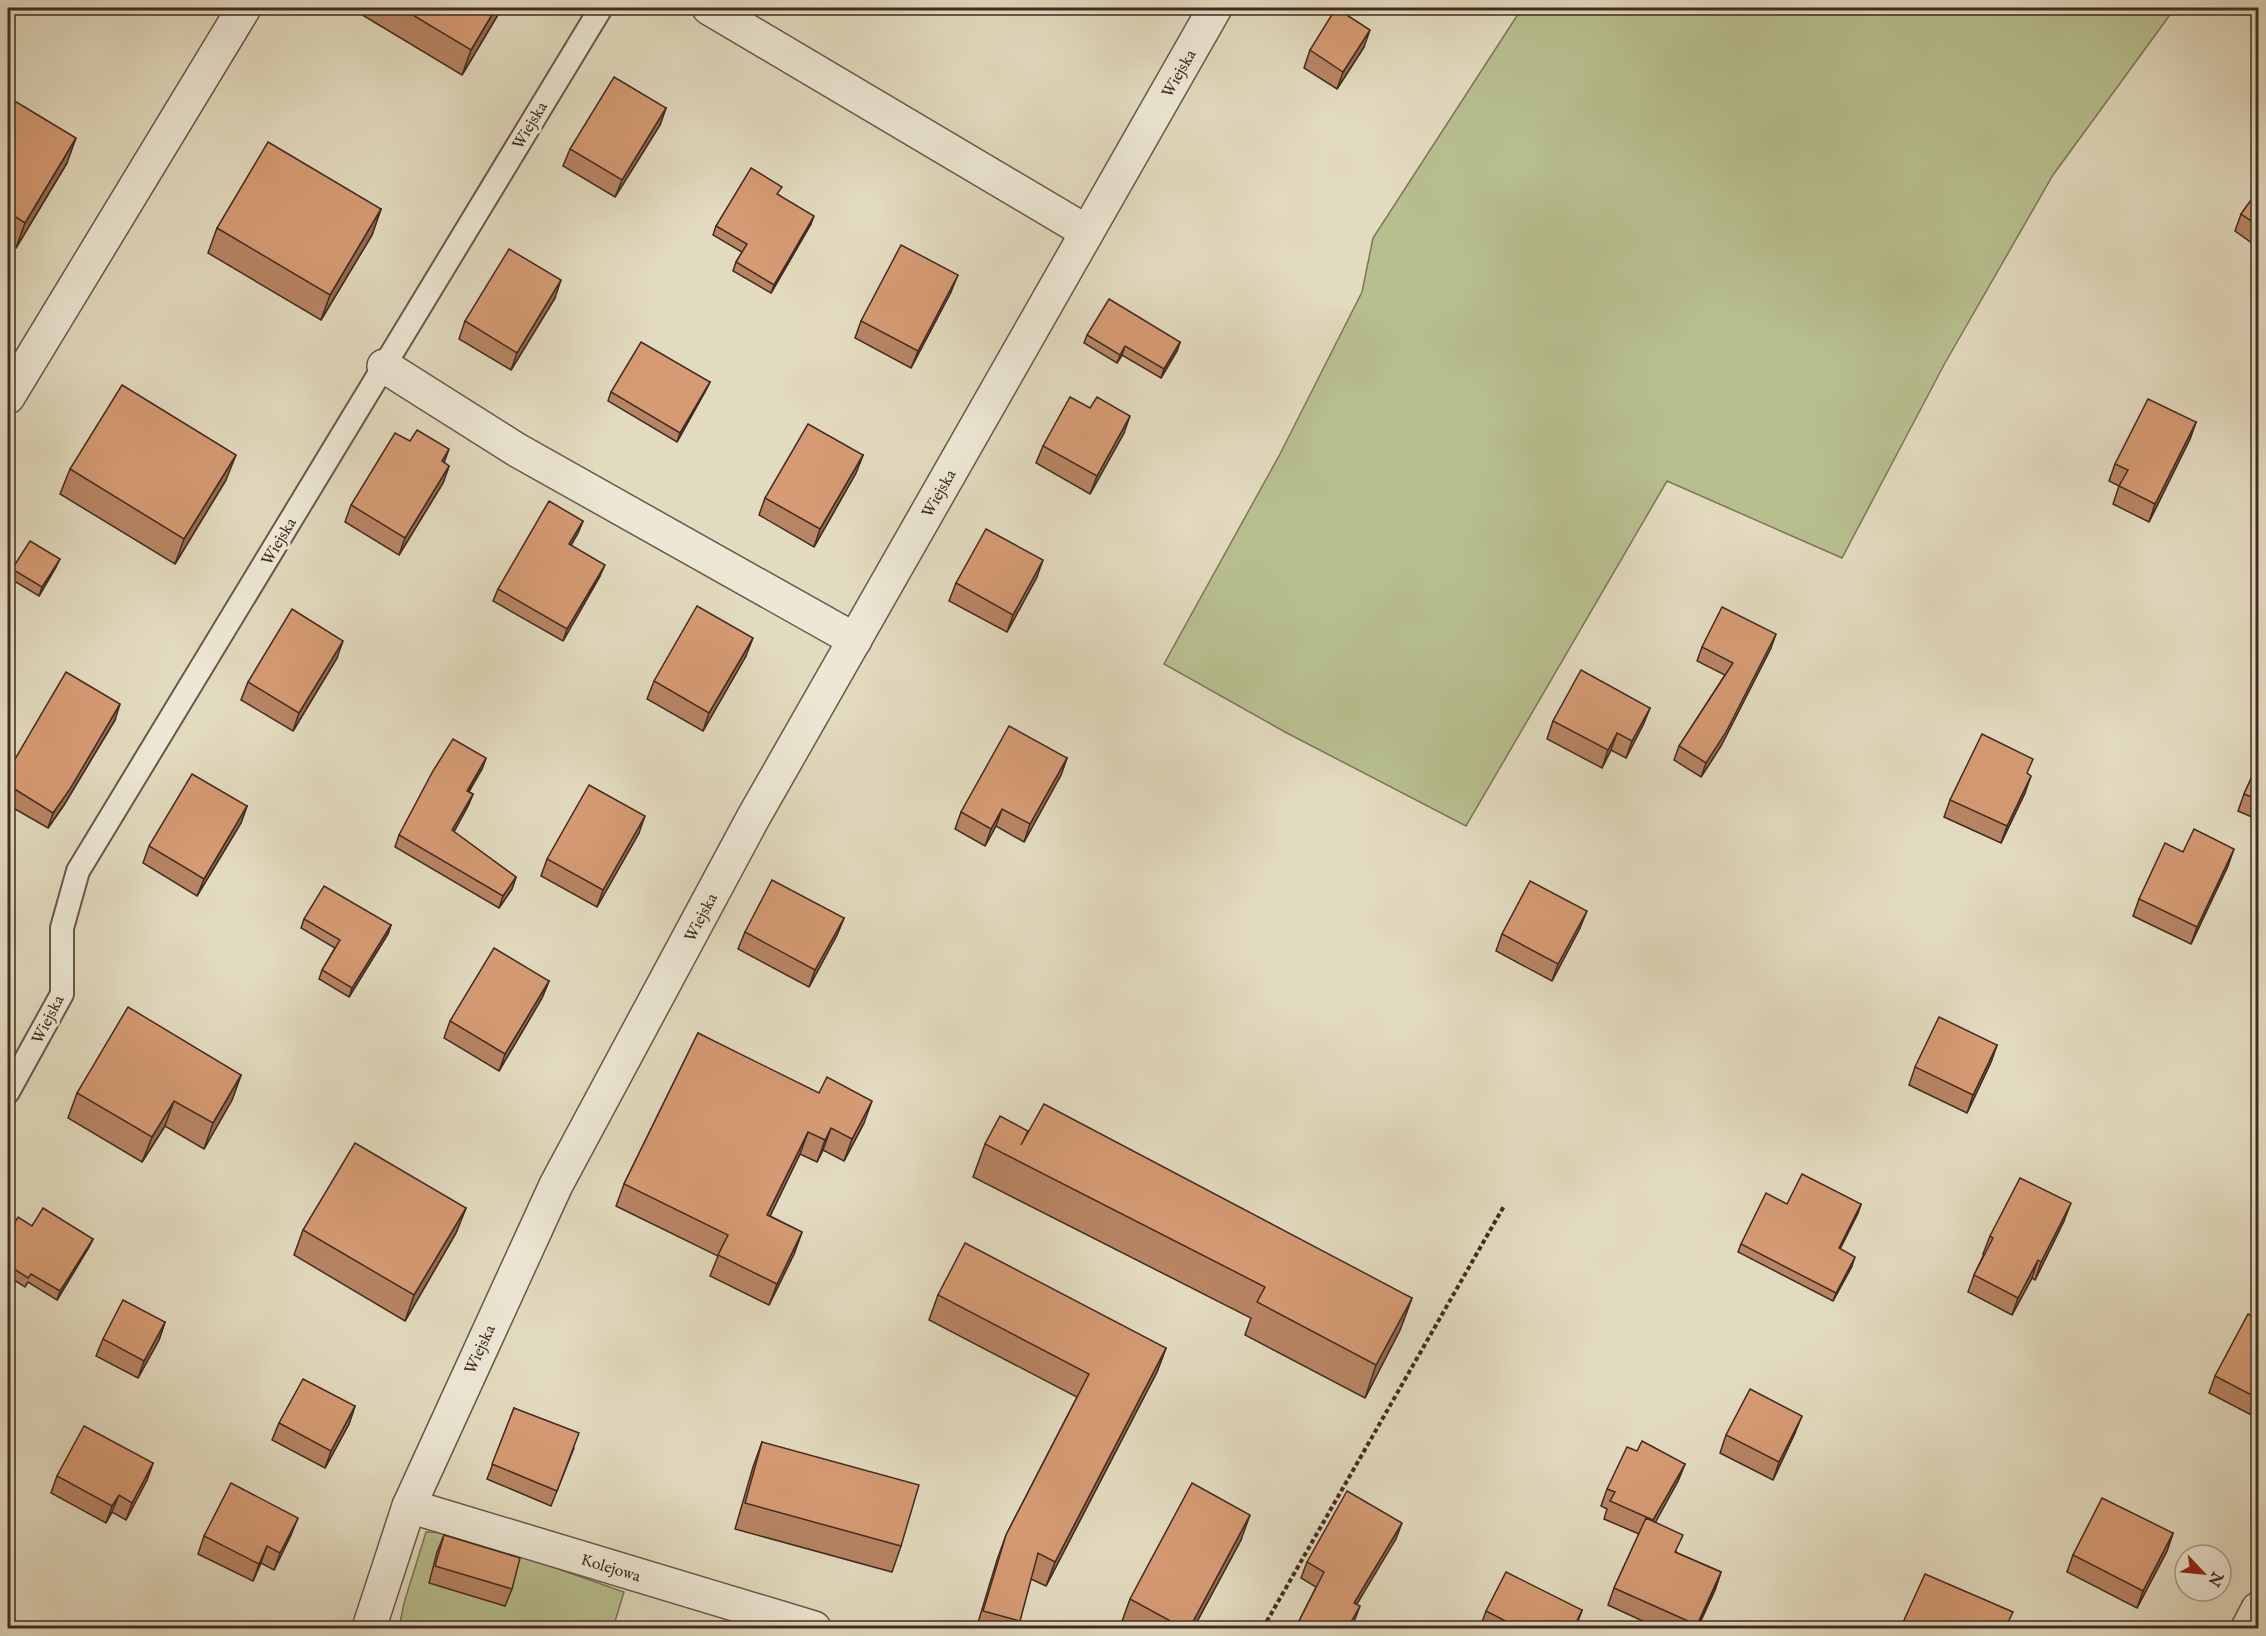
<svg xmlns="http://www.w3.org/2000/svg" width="2266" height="1636" font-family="'IM FELL English',serif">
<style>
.green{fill:#b8bf8f;stroke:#7d7558;stroke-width:1.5}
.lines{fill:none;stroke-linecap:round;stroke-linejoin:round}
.lane-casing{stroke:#6a5749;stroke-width:26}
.street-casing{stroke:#6a5749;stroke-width:36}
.path{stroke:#422b22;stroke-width:4;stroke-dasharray:4.5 3;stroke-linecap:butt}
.lane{stroke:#ede8d5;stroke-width:22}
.street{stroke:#ede8d5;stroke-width:33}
.wall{fill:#b88564;stroke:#422b22;stroke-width:1.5}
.shaded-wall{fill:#966c51;stroke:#422b22;stroke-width:1.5}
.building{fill:#d69b74;stroke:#422b22;stroke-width:1.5}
.labels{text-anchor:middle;stroke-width:6;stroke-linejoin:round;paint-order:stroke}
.street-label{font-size:16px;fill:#422b22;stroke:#ede8d5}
</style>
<rect width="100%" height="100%" fill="#e3dbbf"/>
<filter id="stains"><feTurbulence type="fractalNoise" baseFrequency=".00333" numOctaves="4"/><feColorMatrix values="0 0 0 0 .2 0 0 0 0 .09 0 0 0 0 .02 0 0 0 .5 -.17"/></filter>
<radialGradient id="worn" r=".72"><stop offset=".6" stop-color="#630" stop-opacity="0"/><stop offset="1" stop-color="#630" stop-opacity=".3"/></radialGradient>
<g class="green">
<polygon points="1522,8 2175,8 2053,175 1945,363 1842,558 1667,481 1466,826 1285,732 1164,664 1280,454 1362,292 1373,238"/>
<polygon points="426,1532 455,1533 624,1592 613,1628 399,1628 404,1603"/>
</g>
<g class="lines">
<defs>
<polyline id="lane" points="8,1092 62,994 62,928 78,871 601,8"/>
<g id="street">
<polyline points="709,8 1087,232"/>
<polyline points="384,366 517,450 855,640"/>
<polyline points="8,397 244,8"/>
<polyline points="409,1506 814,1628"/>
<polyline points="369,1628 409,1506 556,1185 753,818 1215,8"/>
<polyline points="2248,1628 2258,1609"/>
</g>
</defs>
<use href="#lane" class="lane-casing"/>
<use href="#street" class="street-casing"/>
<polyline class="path" points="1263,1628 1504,1206"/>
<use href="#lane" class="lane"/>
<use href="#street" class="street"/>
</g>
<g class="wall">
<polygon points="355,8 502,8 462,75 354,10"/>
<polygon points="1357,8 1371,8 1367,14"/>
<polygon points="1364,47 1337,89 1304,68 1310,50"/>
<polygon points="8,97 67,163 16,248 8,243"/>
<polygon points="666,108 660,125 615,197 563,166 570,149"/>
<polygon points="2259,189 2259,248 2235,231 2241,214"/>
<polygon points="779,195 811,224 771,293 733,271 736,262 742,252 713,235 716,226"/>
<polygon points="381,209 372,235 321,320 208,253 217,228"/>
<polygon points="951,292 911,368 855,338 861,321"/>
<polygon points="555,298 511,370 459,339 465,321"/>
<polygon points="1087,335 1180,342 1177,351 1161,378 1122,355 1117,363 1084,343"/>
<polygon points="710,382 706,390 677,442 608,401 611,392"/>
<polygon points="2196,422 2190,439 2149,522 2113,504 2119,486 2109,481 2115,464"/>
<polygon points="1124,433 1090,494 1036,463 1043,446"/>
<polygon points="863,455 856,473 814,547 759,515 765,498"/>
<polygon points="445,463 449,466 443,483 399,555 345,522 351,505"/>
<polygon points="70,469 226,480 175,564 60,494"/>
<polygon points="583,521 578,533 571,545 600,576 563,641 493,601 498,589"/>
<polygon points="56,567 39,596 9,578 12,569"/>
<polygon points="1037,577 1007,632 949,601 956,583"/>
<polygon points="1702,647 1771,648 1721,746 1701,777 1674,760 1679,746 1725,675 1697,661"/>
<polygon points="746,656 703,731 647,699 654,681"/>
<polygon points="337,658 293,731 241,700 248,682"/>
<polygon points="1650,708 1643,725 1626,758 1611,750 1602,768 1547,739 1553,721"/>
<polygon points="115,720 64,805 48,828 8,805 8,771"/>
<polygon points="486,758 482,769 469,792 473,794 468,806 454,832 516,877 512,889 499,908 395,847 399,835"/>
<polygon points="1067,758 1061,775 1024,842 996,826 985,846 955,829 961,812"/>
<polygon points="2259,761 2259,820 2238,811 2244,794"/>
<polygon points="2028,774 2025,793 2001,843 1944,817 1950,800"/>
<polygon points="247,806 241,823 197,896 143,863 149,846"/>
<polygon points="639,833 597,907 541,876 547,859"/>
<polygon points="2183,852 2228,866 2191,944 2133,916 2139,899"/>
<polygon points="844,918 837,935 809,987 738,949 745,932"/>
<polygon points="304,919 391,925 388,934 349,997 319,979 322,970 335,948 301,928"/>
<polygon points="1580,928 1552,981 1496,951 1502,934"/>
<polygon points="549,981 542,998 499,1071 444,1038 450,1021"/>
<polygon points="698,1033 864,1123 844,1161 823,1150 817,1162 800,1154 770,1216 802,1232 794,1254 769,1305 710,1276 718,1256 616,1206 624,1184"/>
<polygon points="1997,1045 1991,1062 1967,1113 1909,1085 1915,1067"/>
<polygon points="241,1075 232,1100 204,1149 165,1126 142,1162 68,1118 77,1093"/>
<polygon points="1028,1131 1412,1298 1400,1330 1365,1398 1245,1335 1251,1318 973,1177 985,1144"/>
<polygon points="1787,1204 1861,1204 1858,1213 1840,1249 1852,1266 1833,1301 1738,1252 1741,1244"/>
<polygon points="466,1208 456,1233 405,1321 294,1255 303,1230"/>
<polygon points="2064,1221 2035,1280 2032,1278 2012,1315 1968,1292 1974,1275 1984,1254 1983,1254 1990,1236"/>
<polygon points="32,1226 93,1239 89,1247 57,1300 28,1282 25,1287 8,1276 8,1234"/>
<polygon points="938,1295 1166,1348 1157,1372 1046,1586 1031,1579 1017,1629 976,1629 997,1560 1006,1535 1077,1397 929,1320"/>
<polygon points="2259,1319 2259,1419 2209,1393 2215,1376"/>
<polygon points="165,1322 159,1340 138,1378 96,1356 103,1339"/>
<polygon points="355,1406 349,1424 325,1468 272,1440 279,1423"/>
<polygon points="514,1408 574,1448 551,1506 487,1479"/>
<polygon points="1795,1433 1773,1480 1720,1453 1726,1435"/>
<polygon points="762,1442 901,1546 892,1572 735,1529 753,1467"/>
<polygon points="1637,1451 1685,1464 1678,1481 1655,1522 1677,1553 1721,1572 1715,1590 1697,1629 1660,1629 1608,1605 1614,1588 1639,1534 1604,1519 1607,1509 1601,1506 1607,1489"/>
<polygon points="153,1463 147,1480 126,1520 112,1512 106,1523 51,1493 57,1476"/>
<polygon points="2173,1533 2167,1551 2137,1608 2067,1572 2073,1555"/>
<polygon points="291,1535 274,1570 261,1563 253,1581 198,1554 204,1536"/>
<polygon points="444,1535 512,1589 505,1606 429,1583 437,1552"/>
<polygon points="1396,1539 1295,1629 1316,1587 1301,1578 1307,1562"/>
<polygon points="1241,1540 1193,1629 1128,1629 1121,1624 1130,1599"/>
<polygon points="1582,1610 1575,1629 1482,1629 1480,1628 1486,1611"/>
</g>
<g class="shaded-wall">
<polygon points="496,8 502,8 462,75 471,50"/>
<polygon points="1370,30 1364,47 1337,89 1343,72"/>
<polygon points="666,108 660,125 615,197 622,180"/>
<polygon points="76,138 67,163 16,248 25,223"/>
<polygon points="381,209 372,235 321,320 330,295"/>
<polygon points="814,216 811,224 771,293 774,285"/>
<polygon points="958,275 951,292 911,368 918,351"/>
<polygon points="561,280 555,298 511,370 517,353"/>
<polygon points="1180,342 1177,351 1161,378 1164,369"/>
<polygon points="1125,346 1122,355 1117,363 1120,355"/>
<polygon points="710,382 706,390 677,442 680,433"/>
<polygon points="1130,416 1124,433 1090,494 1097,476"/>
<polygon points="2196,422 2190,439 2149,522 2155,504"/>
<polygon points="449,449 443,466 442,461"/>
<polygon points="236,455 226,480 175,564 184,539"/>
<polygon points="863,455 856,473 814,547 820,529"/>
<polygon points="449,466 443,483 399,555 405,538"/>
<polygon points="583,521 578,533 565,556 569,544"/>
<polygon points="60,559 56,567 39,596 42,587"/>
<polygon points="1043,560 1037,577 1007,632 1013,615"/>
<polygon points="605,565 600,576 563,641 567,629"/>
<polygon points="1776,634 1771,648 1721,746 1701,777 1706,763"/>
<polygon points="753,638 746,656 703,731 709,713"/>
<polygon points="343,641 337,658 293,731 299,713"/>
<polygon points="120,704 115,720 64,805 48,828 53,813"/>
<polygon points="1650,708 1643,725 1626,758 1632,741"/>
<polygon points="1617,733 1611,750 1602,768 1608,750"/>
<polygon points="486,758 482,769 462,802 467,791"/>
<polygon points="1067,758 1061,775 1024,842 1030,824"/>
<polygon points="2031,776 2025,793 2001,843 2007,826"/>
<polygon points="473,794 468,806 448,842 452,830"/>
<polygon points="247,806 241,823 197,896 204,879"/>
<polygon points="1002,809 996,826 985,846 991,829"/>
<polygon points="645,816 639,833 597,907 603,890"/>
<polygon points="2234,849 2228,866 2191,944 2197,927"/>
<polygon points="516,877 512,889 499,908 503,896"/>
<polygon points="1587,911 1580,928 1552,981 1558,964"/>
<polygon points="844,918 837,935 809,987 815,970"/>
<polygon points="391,925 388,934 349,997 352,988"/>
<polygon points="549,981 542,998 499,1071 505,1054"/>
<polygon points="1997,1045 1991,1062 1967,1113 1973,1095"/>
<polygon points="241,1075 232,1100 204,1149 213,1123"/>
<polygon points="174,1101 165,1126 142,1162 152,1137"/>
<polygon points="872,1101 864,1123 844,1161 852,1139"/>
<polygon points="831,1128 823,1150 817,1162 825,1140"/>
<polygon points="808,1132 800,1154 760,1237 767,1215"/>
<polygon points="2071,1203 2064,1221 2035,1280 2041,1262"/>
<polygon points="1861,1204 1858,1213 1836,1257 1839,1248"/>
<polygon points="466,1208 456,1233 405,1321 414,1295"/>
<polygon points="802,1232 794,1254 769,1305 777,1284"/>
<polygon points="93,1239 89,1247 57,1300 60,1291"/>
<polygon points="1855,1257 1852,1266 1833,1301 1836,1293"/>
<polygon points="2038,1260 2032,1278 2012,1315 2018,1298"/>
<polygon points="1412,1298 1400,1330 1365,1398 1376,1365"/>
<polygon points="165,1322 159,1340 138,1378 144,1361"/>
<polygon points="1166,1348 1157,1372 1046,1586 1055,1562"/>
<polygon points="355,1406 349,1424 325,1468 331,1451"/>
<polygon points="1802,1416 1795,1433 1773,1480 1779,1462"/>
<polygon points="153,1463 147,1480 126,1520 132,1503"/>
<polygon points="1685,1464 1678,1481 1647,1538 1653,1520"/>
<polygon points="119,1495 112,1512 106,1523 112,1506"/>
<polygon points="1250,1515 1241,1540 1193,1629 1189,1629"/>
<polygon points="298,1518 291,1535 274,1570 280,1553"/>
<polygon points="1402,1523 1396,1539 1348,1619 1354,1603"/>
<polygon points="2173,1533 2167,1551 2137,1608 2143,1591"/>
<polygon points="267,1546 261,1563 253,1581 259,1564"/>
<polygon points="1721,1572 1715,1590 1697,1629 1696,1629"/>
<polygon points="1360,1606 1354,1622 1351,1629 1351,1622"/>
<polygon points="1582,1610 1575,1629 1573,1629"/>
</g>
<g class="building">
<polygon points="401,8 496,8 471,50"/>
<polygon points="1336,8 1370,30 1343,72 1310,50"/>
<polygon points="614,77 666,108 622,180 570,149"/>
<polygon points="8,97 76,138 25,223 8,212"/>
<polygon points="268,142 381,209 330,295 217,228"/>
<polygon points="751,168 782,187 777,194 814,216 774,285 736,262 747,244 716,226"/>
<polygon points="2259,189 2259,226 2241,214"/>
<polygon points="901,245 958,275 918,351 861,321"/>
<polygon points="509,249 561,280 517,353 465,321"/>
<polygon points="1109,299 1180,342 1164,369 1125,346 1120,355 1087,335"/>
<polygon points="641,342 710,382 680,433 611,392"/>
<polygon points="122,385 236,455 184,539 70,469"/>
<polygon points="1070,397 1090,408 1097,397 1130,416 1097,476 1043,446"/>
<polygon points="2148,399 2196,422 2155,504 2119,486 2128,470 2115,464"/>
<polygon points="808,424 863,455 820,529 765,498"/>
<polygon points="417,430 449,449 442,461 449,466 405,538 351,505 395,433 410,441"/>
<polygon points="549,501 583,521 569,544 605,565 567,629 498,589"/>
<polygon points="986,529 1043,560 1013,615 956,583"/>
<polygon points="30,541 60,559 42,587 12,569"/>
<polygon points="697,606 753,638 709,713 654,681"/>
<polygon points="1722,607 1776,634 1726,732 1706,763 1679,746 1733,663 1702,647"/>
<polygon points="292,609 343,641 299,713 248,682"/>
<polygon points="1581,670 1650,708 1632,741 1617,733 1608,750 1553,721"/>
<polygon points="66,672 120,704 70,789 53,813 8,785 8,771"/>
<polygon points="1009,726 1067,758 1030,824 1002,809 991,829 961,812"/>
<polygon points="1982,734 2033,759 2027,773 2031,776 2007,826 1950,800"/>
<polygon points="453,739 486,758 467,791 473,794 452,830 516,877 503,896 399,835 433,771"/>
<polygon points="2259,761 2259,800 2244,794"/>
<polygon points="192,774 247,806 204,879 149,846"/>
<polygon points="589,785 645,816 603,890 547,859"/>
<polygon points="2194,829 2234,849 2197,927 2139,899 2165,843 2183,852"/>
<polygon points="772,880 844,918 815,970 745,932"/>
<polygon points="1530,881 1587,911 1558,964 1502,934"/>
<polygon points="324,886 391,925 352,988 322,970 340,940 304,919"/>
<polygon points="494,948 549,981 505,1054 450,1021"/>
<polygon points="128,1007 241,1075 213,1123 174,1101 152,1137 77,1093"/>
<polygon points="1939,1017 1997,1045 1973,1095 1915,1067"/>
<polygon points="698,1033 819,1093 827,1077 872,1101 852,1139 831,1128 825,1140 808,1132 767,1215 802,1232 777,1284 718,1255 728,1235 624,1184"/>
<polygon points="1044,1104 1412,1298 1376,1365 1257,1302 1265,1287 985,1144 1000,1116 1028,1131 1021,1145"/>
<polygon points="355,1143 466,1208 414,1295 303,1230"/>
<polygon points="1802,1174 1861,1204 1839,1248 1855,1257 1836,1293 1741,1244 1766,1193 1787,1204"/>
<polygon points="2020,1178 2071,1203 2041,1262 2038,1260 2018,1298 1974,1275 1993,1238 1990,1236"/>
<polygon points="43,1208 93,1239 60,1291 31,1274 28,1278 8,1265 8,1234 18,1217 32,1226"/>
<polygon points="965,1243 1166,1348 1055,1562 1038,1553 1020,1621 983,1611 1006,1535 1089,1374 938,1295"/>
<polygon points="123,1300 165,1322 144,1361 103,1339"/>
<polygon points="2248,1314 2259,1319 2259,1399 2215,1376"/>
<polygon points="303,1379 355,1406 331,1451 279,1423"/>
<polygon points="1750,1389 1802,1416 1779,1462 1726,1435"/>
<polygon points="514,1408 579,1433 557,1491 492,1464"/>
<polygon points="84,1426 153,1463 132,1503 119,1495 112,1506 57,1476"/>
<polygon points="1642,1441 1685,1464 1653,1520 1610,1501 1615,1492 1607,1489 1627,1447 1637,1451"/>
<polygon points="762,1442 919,1485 901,1546 745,1503"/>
<polygon points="231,1483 298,1518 280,1553 267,1546 259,1564 204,1536"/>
<polygon points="1192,1483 1250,1515 1189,1629 1185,1629 1130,1599"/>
<polygon points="1347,1491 1402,1523 1354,1603 1360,1606 1351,1622 1363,1629 1295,1629 1324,1572 1307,1562"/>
<polygon points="2102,1498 2173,1533 2143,1591 2073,1555"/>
<polygon points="1646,1518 1683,1535 1675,1552 1721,1572 1697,1625 1614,1588"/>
<polygon points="444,1535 520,1558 512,1589 435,1566"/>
<polygon points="1506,1572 1582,1610 1573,1629 1521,1629 1486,1611"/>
<polygon points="1925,1574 2013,1612 2005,1629 1900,1629"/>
</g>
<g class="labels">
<g class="street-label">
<text transform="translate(1178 73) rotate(-60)" y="6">Wiejska</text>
<text transform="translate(529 125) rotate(-59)" y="6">Wiejska</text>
<text transform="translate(938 493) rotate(-60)" y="6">Wiejska</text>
<text transform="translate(278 541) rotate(-59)" y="6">Wiejska</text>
<text transform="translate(700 917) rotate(-62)" y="6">Wiejska</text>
<text transform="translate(47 1019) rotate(-63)" y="6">Wiejska</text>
<text transform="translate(479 1349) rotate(-65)" y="6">Wiejska</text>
<text transform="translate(611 1567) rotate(17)" y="6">Kolejowa</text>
</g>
</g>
<rect width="2266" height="1636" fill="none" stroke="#e3dbbf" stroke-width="30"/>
<rect x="9" y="9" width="2248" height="1618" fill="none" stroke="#422b22" stroke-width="3"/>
<rect x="15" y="15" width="2236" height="1606" fill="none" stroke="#422b22" stroke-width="1.5"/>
<g transform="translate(2203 1573) rotate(116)"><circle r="28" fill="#ede8d5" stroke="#a99c8d" stroke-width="1.5"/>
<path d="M0-4.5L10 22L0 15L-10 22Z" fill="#8f2418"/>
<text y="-9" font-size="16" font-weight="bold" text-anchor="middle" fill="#422b22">N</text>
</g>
<rect width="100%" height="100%" filter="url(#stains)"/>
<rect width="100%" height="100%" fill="url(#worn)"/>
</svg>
